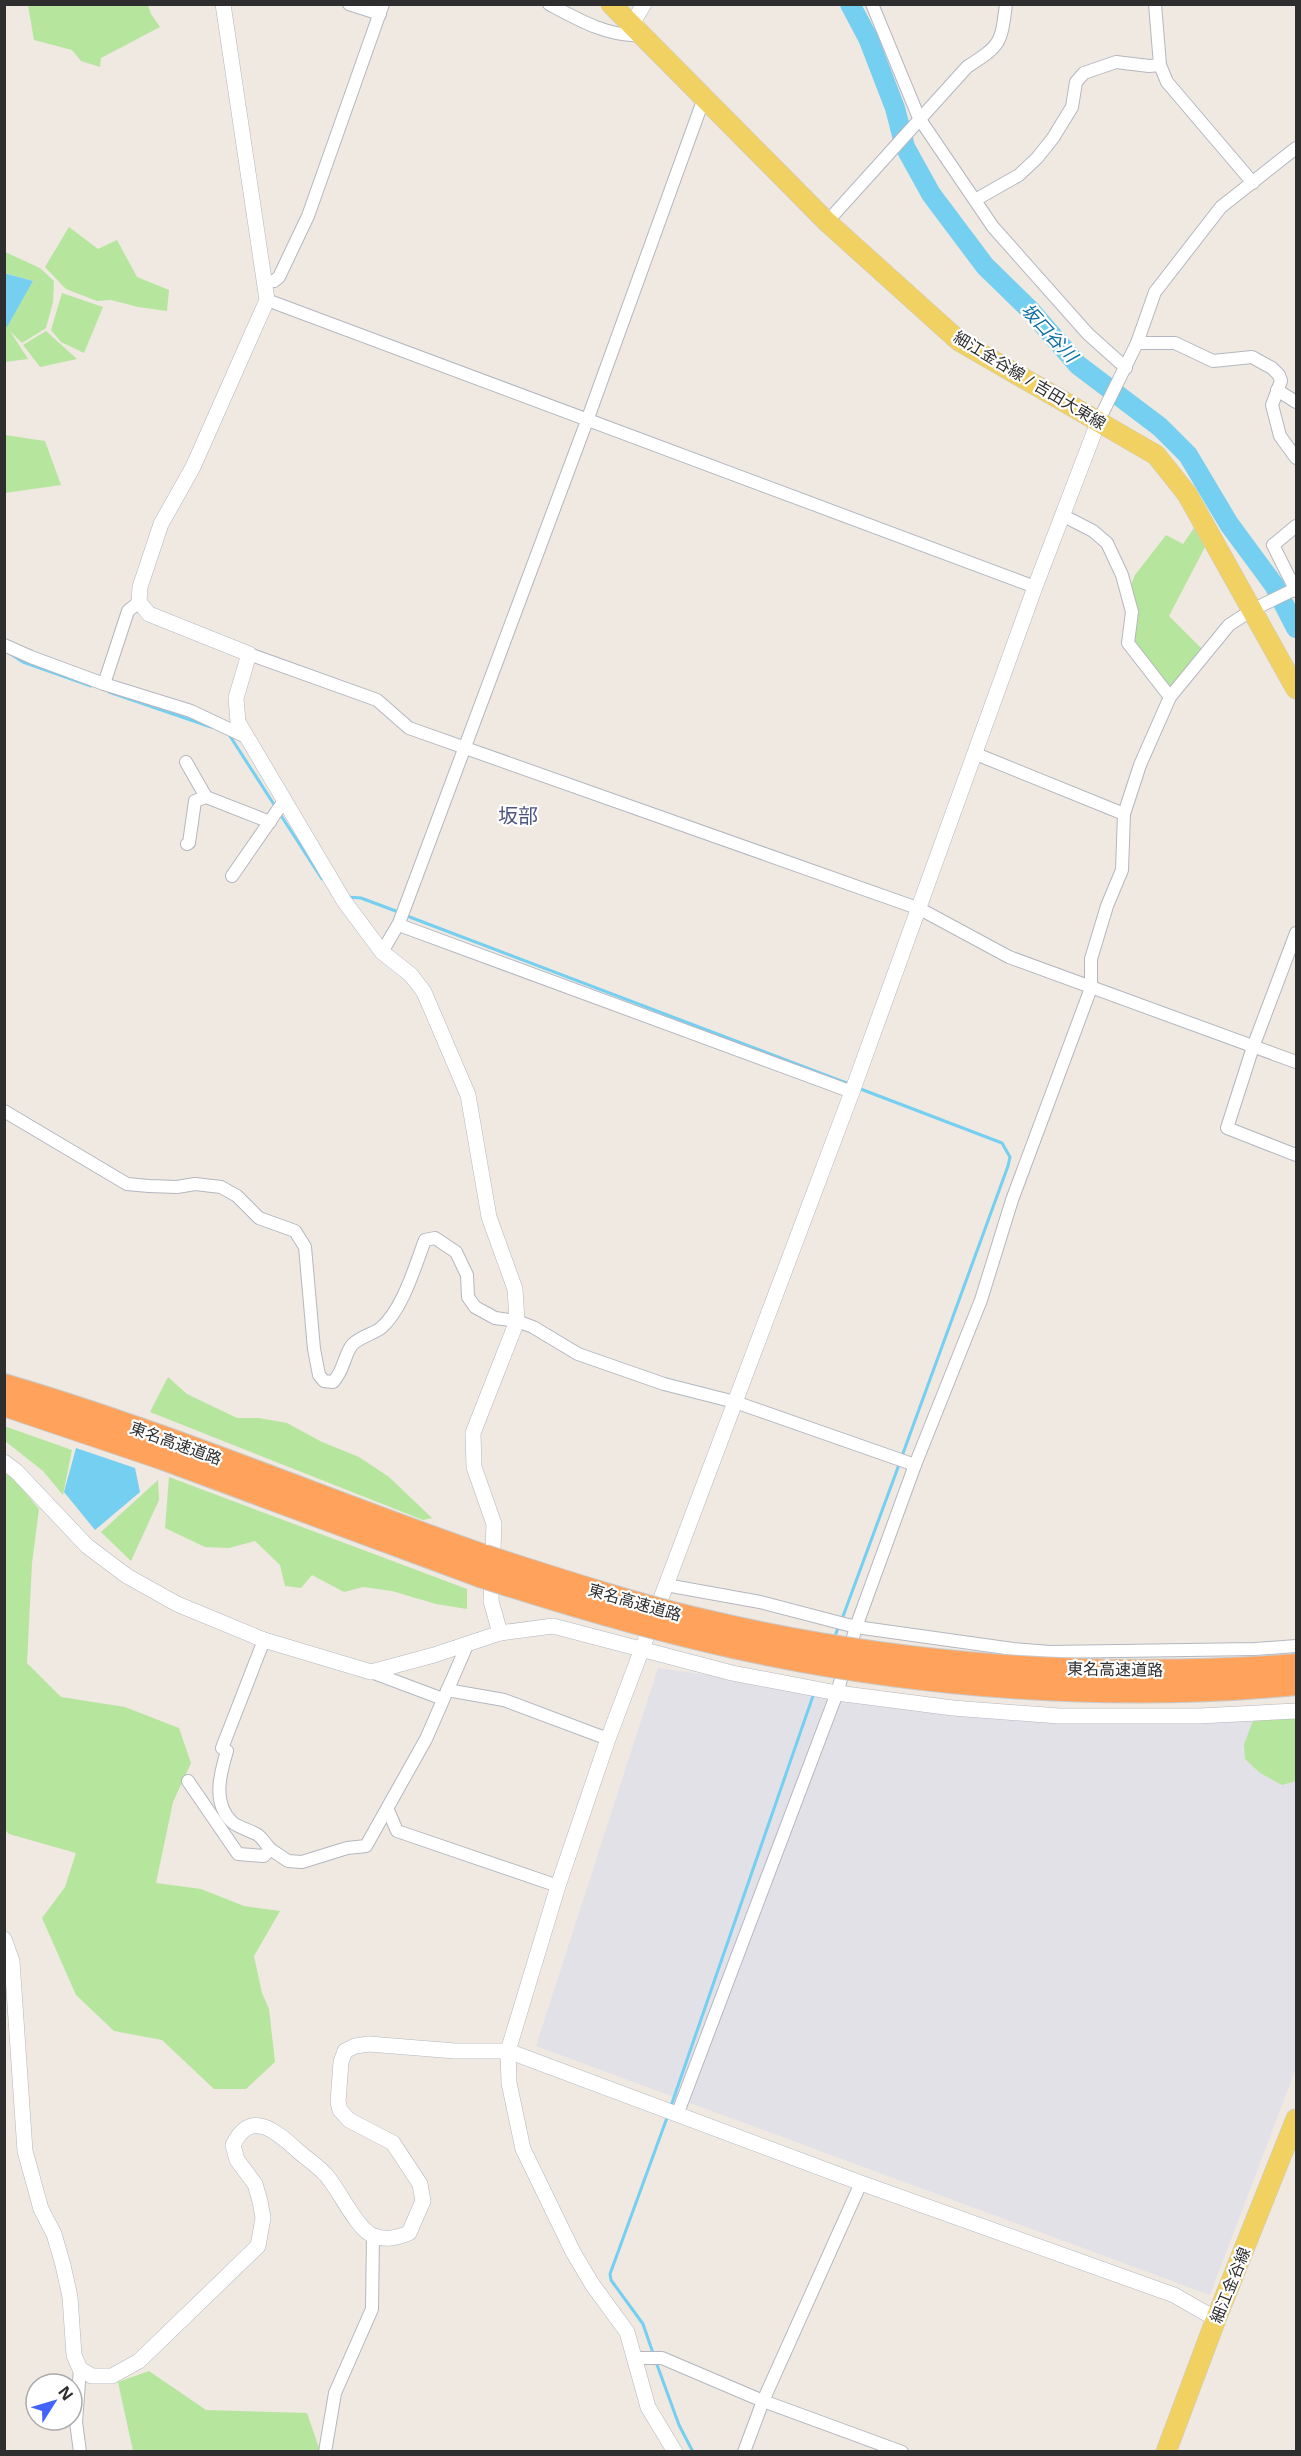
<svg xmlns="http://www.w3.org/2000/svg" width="1301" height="2456" font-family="'Open Sans','Noto Sans JP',sans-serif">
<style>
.industrial{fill:#e3e1e8}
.green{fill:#b6e59e}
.water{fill:#75cff0}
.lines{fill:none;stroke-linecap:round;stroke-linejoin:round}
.stream{stroke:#75cff0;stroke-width:3}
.river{stroke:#75cff0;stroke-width:20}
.minor-casing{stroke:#b4b7c1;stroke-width:14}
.tertiary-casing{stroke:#b4b7c1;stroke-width:16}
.primary-casing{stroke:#c9c9c9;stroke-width:21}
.motorway-casing{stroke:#c9c9c9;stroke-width:24}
.minor{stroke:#fff;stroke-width:12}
.tertiary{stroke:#fff;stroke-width:15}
.primary{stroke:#f2d163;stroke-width:20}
.motorway{stroke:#ffa35c;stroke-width:22}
.motorway-bridge-casing{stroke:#c9c9c9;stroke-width:24;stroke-linecap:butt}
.motorway-bridge{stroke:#ffa35c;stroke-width:22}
.labels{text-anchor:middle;stroke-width:4.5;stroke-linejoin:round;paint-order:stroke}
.street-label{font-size:16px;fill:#2e2e2e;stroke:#fff}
.water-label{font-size:18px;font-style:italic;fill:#0d6fa3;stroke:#fff}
.quarter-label{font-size:20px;fill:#4d5680;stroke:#fff}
</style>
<rect width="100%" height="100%" fill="#efe9e1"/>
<polygon class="industrial" points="658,1668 837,1693 1147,1716 1296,1719 1296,2068 1210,2295 536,2046"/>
<g class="green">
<polygon points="28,5 148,5 151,14 160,27 101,58 100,67 81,61 72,50 34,40"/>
<polygon points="69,227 98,249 117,240 137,277 169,290 167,311 138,307 111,300 97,301 66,289 45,267"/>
<polygon points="5,252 40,268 54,281 53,302 46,328 22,343 10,331 28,359 5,362 4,324 7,326 33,281 5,273"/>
<polygon points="62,293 103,307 84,353 61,342 51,330"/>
<polygon points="46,331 77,359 40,367 23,345"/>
<polygon points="5,435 45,441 61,485 5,493"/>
<polygon points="1194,528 1205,547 1169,616 1206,653 1170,693 1128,643 1127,594 1135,575 1166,535 1183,544"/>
<polygon points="168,1377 187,1394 237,1418 259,1418 287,1423 322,1442 359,1457 389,1477 432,1518 423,1520 150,1412"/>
<polygon points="4,1426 72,1450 63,1495 43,1471 5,1441"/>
<polygon points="4,1473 14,1479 39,1509 32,1563 27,1663 61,1697 125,1707 179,1728 191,1763 173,1802 156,1883 201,1889 244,1906 280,1911 254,1956 262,1993 269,2009 275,2062 246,2089 214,2089 162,2040 114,2031 76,1995 42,1918 65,1887 76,1853 9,1834 5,1830"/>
<polygon points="169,1477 467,1589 467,1609 436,1604 392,1591 363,1587 344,1592 312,1575 301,1588 285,1586 280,1565 255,1541 229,1548 205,1547 165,1528"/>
<polygon points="158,1480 159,1500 131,1561 101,1532"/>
<polygon points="1256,1713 1296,1717 1296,1781 1282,1785 1260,1773 1245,1759 1244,1744"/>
<polygon points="149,2371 206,2410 307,2413 320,2451 133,2451 118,2382"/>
</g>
<g class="water">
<polygon points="4,273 33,281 7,327 4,324"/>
<polygon points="76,1448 135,1468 140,1492 95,1530 64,1492"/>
</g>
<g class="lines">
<g class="stream">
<polyline points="1274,585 1281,580"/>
<polyline points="9,653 23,662 91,686"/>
<polyline points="109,692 211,727"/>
<polyline points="228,733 275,806"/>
<polyline points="280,814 322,879"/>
<polyline points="347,897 361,898 401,913"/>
<polyline points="407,916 849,1084"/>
<polyline points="858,1088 1002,1143 1010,1157 1008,1166 902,1456"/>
<polyline points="842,1619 900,1462"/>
<polyline points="834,1639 839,1625"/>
<polyline points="671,2106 814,1693"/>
<polyline points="654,2356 643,2324 611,2280 610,2274 668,2115"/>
<polyline points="656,2362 679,2425 693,2452"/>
</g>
<polyline class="river" points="850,4 868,38 895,108 905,147 931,194 985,266 1031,311 1078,365 1160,427 1188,455 1229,524 1274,585 1296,628"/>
<defs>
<g id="minor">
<polyline points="349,4 380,14"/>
<path d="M549,4C577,19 608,37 640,35"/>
<polyline points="872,4 919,118 993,227 1088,334 1126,368"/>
<polyline points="1155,4 1160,65 1167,82 1253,183"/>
<polyline points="975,200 1019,175 1037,158 1053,138 1072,107 1076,82 1084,73 1116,62 1149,66 1160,65"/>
<path d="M827,222L967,67C1001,45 1001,44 1006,4"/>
<polyline points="264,282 274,281 279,277 308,216 383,4"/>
<polyline points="267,300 1035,587"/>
<polyline points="1137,343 1175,343 1213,361 1252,357 1272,368 1279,375 1281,381 1272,405 1280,436 1296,458"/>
<polyline points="1277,390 1296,402"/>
<polyline points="1099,420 1137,343 1155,292 1221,207 1296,148"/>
<polyline points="1062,515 1093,531 1107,543 1122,575 1132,612 1128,643 1170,697"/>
<polyline points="1296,526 1273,545 1296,591"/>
<polyline points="4,645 31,657 104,684 191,711 246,737"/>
<polyline points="249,654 377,700 409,728 920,909 1009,957 1296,1062"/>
<polyline points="104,684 128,611 139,602"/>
<polyline points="976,754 1124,814"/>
<polyline points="186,762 206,797"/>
<polyline points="187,844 189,843 195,801 206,797 270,822"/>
<polyline points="232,876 284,801"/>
<polyline points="399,925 852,1092"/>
<polyline points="1296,933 1253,1047 1227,1128 1296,1155"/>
<polyline points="382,952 399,923 588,418 704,98"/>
<path d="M4,1111L127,1184L149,1186L177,1187L195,1184L221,1187L237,1196L259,1218L295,1231L305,1247L314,1349L319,1375L324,1381L333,1382C344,1371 344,1355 352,1345C359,1337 373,1334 381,1328C403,1309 415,1266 425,1240L435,1238L456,1252L467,1275L468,1297L475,1307L495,1318L517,1321L533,1327L578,1354L664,1384L735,1402L915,1465"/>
<polyline points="666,1585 760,1602 856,1627 1013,1649 1050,1652 1255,1649 1296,1646"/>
<path d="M264,1640L222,1748L227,1751C220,1774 212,1803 232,1822C239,1828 250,1830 258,1835C262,1838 266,1844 270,1849"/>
<polyline points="371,1672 443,1699"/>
<polyline points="447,1690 504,1700 608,1739"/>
<polyline points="188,1781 238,1854 264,1856 270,1849 288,1861 302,1862 347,1848 366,1846 426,1739 468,1643"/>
<polyline points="388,1810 397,1831 558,1886"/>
<polyline points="677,2115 837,1693 856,1627 915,1465 981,1300 1012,1200 1091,988 1091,959 1107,906 1122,870 1124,814 1140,765 1170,697 1229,625 1252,610 1295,589"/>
<polyline points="635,2358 662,2358 763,2401 902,2452"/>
<polyline points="80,2369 76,2422 80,2452"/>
<polyline points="325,2452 335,2393 372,2309 373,2236"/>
<polyline points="744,2452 763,2401 861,2183"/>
</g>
<g id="tertiary">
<polyline points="223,4 267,300 193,467 161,524 140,587 139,602 149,614 249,654 236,698 238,722 344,901 382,952 411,975 424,992 468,1095 489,1217 515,1289 517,1321 473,1433 474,1467 494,1524 491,1601 500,1633"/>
<polyline points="631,26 644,4"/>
<polyline points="4,1462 16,1471 87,1546 127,1576 177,1604 264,1640 371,1672 434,1655 500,1633 553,1626 732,1673 837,1693 953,1708 1059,1716 1199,1716 1296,1711"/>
<path d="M4,1939L12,1961L25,2151L41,2209L54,2234L63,2265L70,2297L74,2355L80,2369L92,2376H112L139,2361L258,2246L263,2218L260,2201L255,2184L237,2160L233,2145C251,2108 277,2132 298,2151C307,2159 318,2166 326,2175C339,2189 357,2230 374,2236C386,2241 398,2237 409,2233L423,2201L420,2184L393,2143L349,2120L340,2110L338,2102L341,2062L345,2051L355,2046L369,2044L455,2051H508L861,2183L1174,2295L1216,2319"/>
<polyline points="675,2452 648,2407 627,2332 592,2284 573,2252 523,2149 509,2083 508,2051 558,1886 608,1739 852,1092 1035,587 1099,420"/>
</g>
<g id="primary">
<polyline points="611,4 827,222 959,341 1156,455 1187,494 1296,689"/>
<polyline points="1166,2452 1216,2319 1296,2119"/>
</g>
<g id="motorway">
<path d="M4,1385C168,1433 324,1500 485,1556"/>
<polyline points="4,1405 161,1458 480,1576"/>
</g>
</defs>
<use href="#minor" class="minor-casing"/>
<use href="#tertiary" class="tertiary-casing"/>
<use href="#primary" class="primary-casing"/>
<use href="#motorway" class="motorway-casing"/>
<use href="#minor" class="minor"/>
<use href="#tertiary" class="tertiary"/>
<use href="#primary" class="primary"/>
<use href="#motorway" class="motorway"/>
<defs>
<g id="motorway-bridge">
<path d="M485,1556C557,1579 629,1603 702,1620C895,1666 1099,1680 1296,1665"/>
<path d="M480,1576C563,1603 647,1628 733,1647C914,1687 1112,1702 1296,1684"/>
</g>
</defs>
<use href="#motorway-bridge" class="motorway-bridge-casing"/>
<use href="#motorway-bridge" class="motorway-bridge"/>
</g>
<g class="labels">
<g class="street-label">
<text transform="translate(1030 380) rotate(31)" y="6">細江金谷線 / 吉田大東線</text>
<text transform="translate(176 1443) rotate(20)" y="6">東名高速道路</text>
<text transform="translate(635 1602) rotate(16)" y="6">東名高速道路</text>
<text transform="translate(1115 1669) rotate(1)" y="6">東名高速道路</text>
<text transform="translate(1230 2285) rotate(-68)" y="6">細江金谷線</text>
</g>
<g class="water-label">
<text transform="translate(1049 333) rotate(47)" y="6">坂口谷川</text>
</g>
<g class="quarter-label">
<text x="518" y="823">坂部</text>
</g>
</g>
<rect width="1301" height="2456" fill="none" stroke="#2e2e2e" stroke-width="12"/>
<g transform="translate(54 2402) rotate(53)"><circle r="28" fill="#ffffff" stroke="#ababab" stroke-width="1.5"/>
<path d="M0-4.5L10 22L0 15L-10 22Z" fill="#4264fb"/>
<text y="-9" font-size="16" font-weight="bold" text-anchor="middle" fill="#2e2e2e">N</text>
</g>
</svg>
